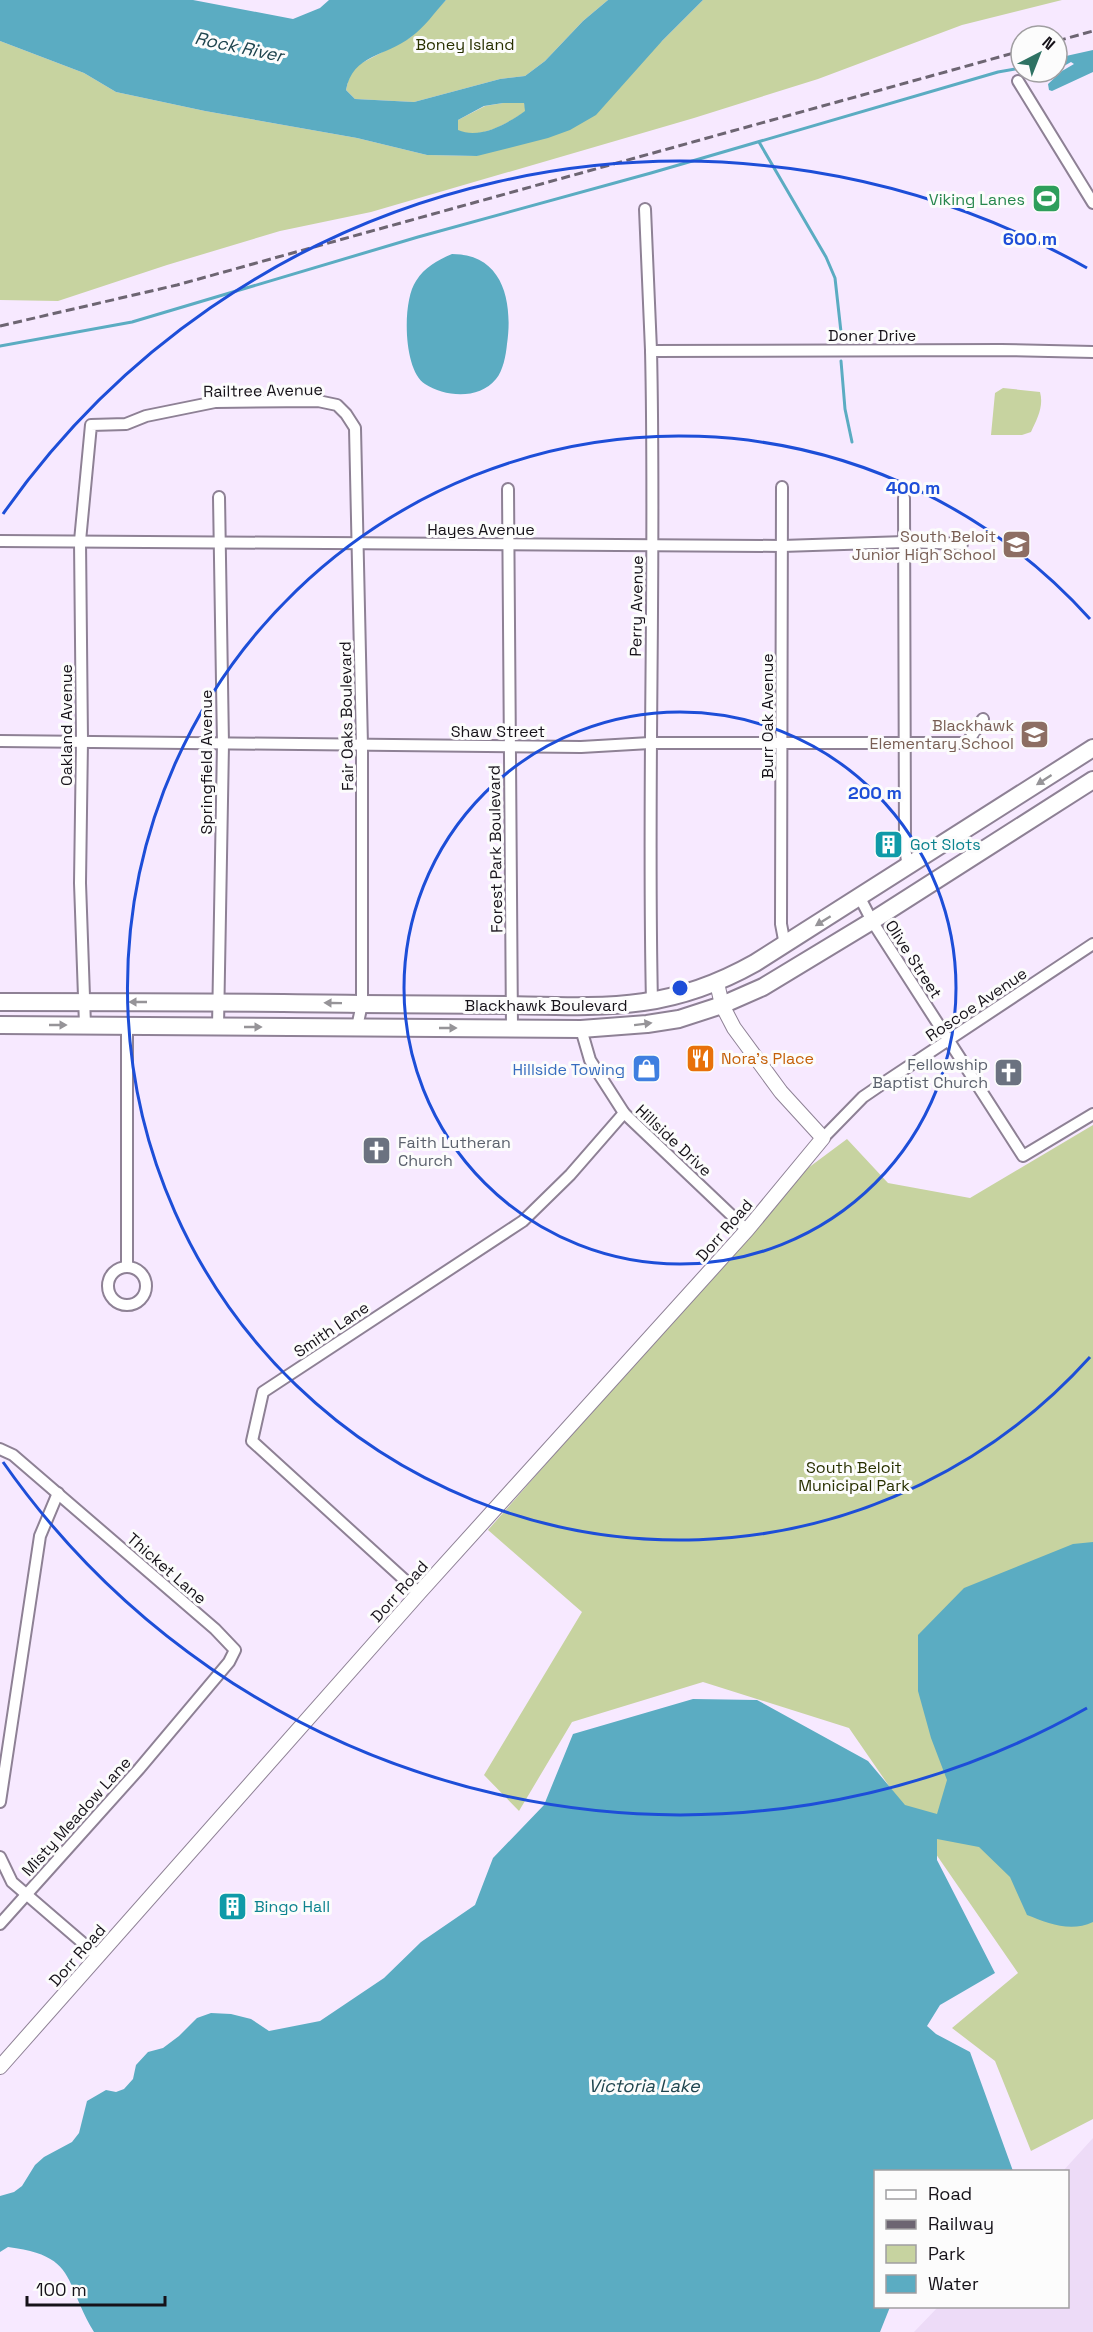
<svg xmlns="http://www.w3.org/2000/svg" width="1093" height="2332" font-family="'Space Grotesk',sans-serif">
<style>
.built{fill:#eddbf7}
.green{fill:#c7d3a0}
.water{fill:#5bacc2;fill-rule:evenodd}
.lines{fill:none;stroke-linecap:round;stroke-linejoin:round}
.stream{stroke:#5bacc2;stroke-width:3}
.street-casing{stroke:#8e8195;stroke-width:14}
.secondary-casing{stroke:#8e8195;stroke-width:16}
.primary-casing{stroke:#8e8195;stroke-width:20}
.street{stroke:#fff;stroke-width:10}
.secondary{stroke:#fff;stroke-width:14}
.primary{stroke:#fff;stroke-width:16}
.rail{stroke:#6d6572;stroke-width:3;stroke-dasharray:9 4.5;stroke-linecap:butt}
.oneway{fill:#969498}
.ring{fill:none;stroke:#1d4ed8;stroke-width:3}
.labels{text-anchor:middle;stroke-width:6;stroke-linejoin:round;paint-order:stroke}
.park-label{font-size:16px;fill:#283000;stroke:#fcfcfc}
.leisure-label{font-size:16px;fill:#27864d;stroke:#fcfcfc;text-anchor:end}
.street-label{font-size:16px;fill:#161219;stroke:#fcfcfc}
.education-label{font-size:16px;fill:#785e54;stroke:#fcfcfc;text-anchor:end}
.culture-label{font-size:16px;fill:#0d838f;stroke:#fcfcfc;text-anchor:start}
.food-label{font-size:16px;fill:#c56008;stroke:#fcfcfc;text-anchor:start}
.worship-label{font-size:16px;fill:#5b616d;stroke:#fcfcfc;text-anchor:end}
.shop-label{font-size:16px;fill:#366cbe;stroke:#fcfcfc;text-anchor:end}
.water-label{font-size:18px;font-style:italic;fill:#1e444e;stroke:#fcfcfc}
.centre{fill:#1d4ed8;stroke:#fcfcfc;stroke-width:3}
.ring-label{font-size:18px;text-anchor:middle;font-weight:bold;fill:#1d4ed8;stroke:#fcfcfc;stroke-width:6;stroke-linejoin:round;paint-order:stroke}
</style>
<rect width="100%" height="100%" fill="#f7e9ff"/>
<polygon class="built" points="1093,2138 1093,2332 914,2332 938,2307 1068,2306 1068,2172 1063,2171"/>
<g class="green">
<polygon points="446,0 608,0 583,21 545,61 525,76 500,79 414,102 355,99 346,90 349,77 356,66 411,37"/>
<polygon points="703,0 1062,0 962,25 818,79 694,118 371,212 280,231 167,265 58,301 0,300 0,41 84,73 116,92 205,111 357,138 427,155 477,156 662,41"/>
<path d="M503,103H524L526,111C508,123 481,140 458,131V120L485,106Z"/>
<path d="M1003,388L1040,392C1044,407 1037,419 1031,432L1022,435H991L995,393Z"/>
<polygon points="1093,1125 1093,2119 1031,2151 995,2061 952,2028 1018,1973 849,1728 703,1682 572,1722 519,1811 484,1775 582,1612 488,1530 800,1174 847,1139 888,1183 970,1198"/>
</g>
<g class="water">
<path d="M0,0H193L293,19L320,8L329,0H446C435,12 424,28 411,37C385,57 353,54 346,90L355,99L414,102L500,79L525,76L545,61L583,21L608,0H703L662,41L596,115L570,130L548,138L477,156L427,155L357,138L205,111L116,92L84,73L0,41ZM503,103H524L525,111C508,123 480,140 458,130V120L484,106Z"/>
<polygon points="1093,50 1093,72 1052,91 1049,90 1048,84 1062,71 1074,64 1071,62 1057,70 1057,58"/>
<path d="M452,254C504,254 513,303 507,344C506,355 503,371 496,379C479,400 445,397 425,384C403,370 402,301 416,281C425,267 436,261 452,254Z"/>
<path d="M1093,1542V1922C1070,1933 1048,1923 1027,1915L1010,1877L979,1847L937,1839V1860L995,1973L940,2005L927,2026L936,2034L970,2052L1013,2171L876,2172V2306L890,2307L880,2332H94C63,2281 78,2256 8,2247L0,2252V2196L14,2192L22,2186L35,2165L44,2157L72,2142L79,2133L87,2101L106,2090L116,2092L124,2089L133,2079L136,2065L148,2052L163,2048L179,2036L197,2018L211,2013L231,2014L251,2019L269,2031L320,2021L384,1978L421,1942L475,1905L493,1858L544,1805L573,1734L693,1699L757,1700L868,1761L905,1805L937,1814L947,1780L931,1738L918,1691V1635L964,1588L1073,1544Z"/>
</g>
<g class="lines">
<g class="stream">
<polyline points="759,142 826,257 835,278 842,341"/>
<polyline points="0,346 132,322 418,237 651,173 998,72 1021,68"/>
<polyline points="841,361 845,409 852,442"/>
</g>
<defs>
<g id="street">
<polyline points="1018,81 1093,203"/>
<path d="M645,209C647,256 649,303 651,350C656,567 647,785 652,1002"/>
<polyline points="651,351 1001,350 1093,352"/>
<polyline points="782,487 781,924 785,945"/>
<polyline points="508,489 512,1028"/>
<polyline points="904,498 905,847 908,868"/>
<polyline points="0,541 782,546 905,542 962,544"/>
<polyline points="0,741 581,747 650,743 967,743 983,719"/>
<polyline points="860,898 872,921 1023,1156 1093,1114"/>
<polyline points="85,1025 80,883 82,741 80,541 91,425 126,424 146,416 215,402 318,401 337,405 346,414 355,428 362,745 362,1004 357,1027"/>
<polyline points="218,1027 223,744 219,497"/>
<polyline points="581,1029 590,1060 624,1113 747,1230"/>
<polyline points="823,1138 863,1097 882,1084 1093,944"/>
<circle cx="127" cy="1286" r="19"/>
<polyline points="127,1267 127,1026"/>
<polyline points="0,1449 13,1455 215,1629 235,1650 229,1662 139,1769 0,1924"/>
<polyline points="419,1593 252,1441 263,1392 523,1221 570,1175 624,1113"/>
<polyline points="0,1802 40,1536 58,1493"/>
<polyline points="0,1857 12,1882 98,1956"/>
</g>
<polyline id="secondary" points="0,2067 419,1593 747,1230 823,1138 781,1092 734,1028 722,1005 717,983"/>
<g id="primary">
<path d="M0,1002C120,1002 239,1002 359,1004C409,1004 459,1005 509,1005C605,1007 668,1012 755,963L1093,748"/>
<polyline points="0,1025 581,1029 647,1024 679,1019 722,1005 763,987 872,921 1093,780"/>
</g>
</defs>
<use href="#street" class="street-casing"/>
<use href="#secondary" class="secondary-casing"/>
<use href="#primary" class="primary-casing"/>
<use href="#street" class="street"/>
<use href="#secondary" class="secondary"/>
<use href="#primary" class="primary"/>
<g class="rail">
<polyline points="1057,41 1093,31"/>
<polyline points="0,326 177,285 1021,51"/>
</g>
</g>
<defs><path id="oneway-solid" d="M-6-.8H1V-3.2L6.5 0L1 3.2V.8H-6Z" transform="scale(1.5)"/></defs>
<g class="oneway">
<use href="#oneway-solid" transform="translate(1044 780) rotate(147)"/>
<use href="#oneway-solid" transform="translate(823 921) rotate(148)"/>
<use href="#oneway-solid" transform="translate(138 1002) rotate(-180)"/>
<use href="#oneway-solid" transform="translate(333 1003) rotate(-179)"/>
<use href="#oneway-solid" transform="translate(643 1024) rotate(-7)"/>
<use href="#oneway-solid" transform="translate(58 1025)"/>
<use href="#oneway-solid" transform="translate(253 1027)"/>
<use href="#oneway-solid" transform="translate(448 1028)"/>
</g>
<g class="ring">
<circle cx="680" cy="988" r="276"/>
<path d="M1090 1357A552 552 0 1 1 1090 619"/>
<path d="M1087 1708A827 827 0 0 1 3 1462M3 514A827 827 0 0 1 1087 268"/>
</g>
<defs>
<symbol id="stadium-square" viewBox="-11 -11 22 22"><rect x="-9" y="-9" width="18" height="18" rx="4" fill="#2e9e5b" stroke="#fcfcfc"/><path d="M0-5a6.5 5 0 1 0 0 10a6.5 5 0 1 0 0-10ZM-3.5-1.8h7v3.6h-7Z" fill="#fff"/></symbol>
<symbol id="school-square" viewBox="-11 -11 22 22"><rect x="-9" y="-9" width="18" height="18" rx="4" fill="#8d6e63" stroke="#fcfcfc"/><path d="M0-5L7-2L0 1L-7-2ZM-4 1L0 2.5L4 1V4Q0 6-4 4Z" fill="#fff"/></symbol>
<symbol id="building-square" viewBox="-11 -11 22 22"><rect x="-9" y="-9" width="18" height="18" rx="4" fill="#0f9aa8" stroke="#fcfcfc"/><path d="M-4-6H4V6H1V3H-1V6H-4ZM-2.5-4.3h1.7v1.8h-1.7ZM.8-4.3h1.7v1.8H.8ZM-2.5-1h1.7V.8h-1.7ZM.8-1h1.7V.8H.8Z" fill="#fff"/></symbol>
<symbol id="restaurant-square" viewBox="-11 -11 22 22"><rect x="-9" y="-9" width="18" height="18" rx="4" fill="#e8710a" stroke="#fcfcfc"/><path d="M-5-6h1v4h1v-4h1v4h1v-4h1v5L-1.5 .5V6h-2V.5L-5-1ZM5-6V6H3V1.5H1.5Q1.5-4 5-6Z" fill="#fff"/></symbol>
<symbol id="shop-square" viewBox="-11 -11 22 22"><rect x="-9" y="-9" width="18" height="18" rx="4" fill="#3f7fe0" stroke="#fcfcfc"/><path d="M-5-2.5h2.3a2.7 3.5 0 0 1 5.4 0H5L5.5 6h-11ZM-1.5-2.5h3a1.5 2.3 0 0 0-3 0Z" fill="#fff"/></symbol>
<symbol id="church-square" viewBox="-11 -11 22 22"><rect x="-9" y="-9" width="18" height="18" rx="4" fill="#6b7280" stroke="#fcfcfc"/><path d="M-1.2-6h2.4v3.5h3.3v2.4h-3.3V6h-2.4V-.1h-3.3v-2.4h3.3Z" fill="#fff"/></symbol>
</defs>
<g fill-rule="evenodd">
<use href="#stadium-square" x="1030" y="182" width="33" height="33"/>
<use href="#school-square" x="1000" y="528" width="33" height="33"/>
<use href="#school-square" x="1018" y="718" width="33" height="33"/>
<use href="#building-square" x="872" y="828" width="33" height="33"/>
<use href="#restaurant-square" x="684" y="1042" width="33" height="33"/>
<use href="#shop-square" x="630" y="1052" width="33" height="33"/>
<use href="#church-square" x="992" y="1056" width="33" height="33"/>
<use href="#church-square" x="360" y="1134" width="33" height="33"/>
<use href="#building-square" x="216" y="1890" width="33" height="33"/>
</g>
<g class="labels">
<g class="park-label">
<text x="465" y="50">Boney Island</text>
<text x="854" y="1473">South Beloit<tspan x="854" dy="18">Municipal Park</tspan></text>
</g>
<g class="leisure-label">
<text x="1025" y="205">Viking Lanes</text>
</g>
<g class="street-label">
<text x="872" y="341">Doner Drive</text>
<text transform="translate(263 390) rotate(-1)" y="6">Railtree Avenue</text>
<text x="481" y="535">Hayes Avenue</text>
<text transform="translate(636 606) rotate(-89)" y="6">Perry Avenue</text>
<text transform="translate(346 716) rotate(-91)" y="6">Fair Oaks Boulevard</text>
<text transform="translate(767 716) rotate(-90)" y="6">Burr Oak Avenue</text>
<text transform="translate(66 725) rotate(-90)" y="6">Oakland Avenue</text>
<text x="498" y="737">Shaw Street</text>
<text transform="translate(206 762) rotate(-90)" y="6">Springfield Avenue</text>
<text transform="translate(495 849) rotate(-91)" y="6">Forest Park Boulevard</text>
<text transform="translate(914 959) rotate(57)" y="6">Olive Street</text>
<text transform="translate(976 1004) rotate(-34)" y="6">Roscoe Avenue</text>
<text x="546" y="1011">Blackhawk Boulevard</text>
<text transform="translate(674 1140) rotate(43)" y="6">Hillside Drive</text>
<text transform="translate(724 1230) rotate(-49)" y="6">Dorr Road</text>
<text transform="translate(331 1329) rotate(-34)" y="6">Smith Lane</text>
<text transform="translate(167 1568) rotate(41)" y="6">Thicket Lane</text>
<text transform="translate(399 1591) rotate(-48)" y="6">Dorr Road</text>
<text transform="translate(76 1816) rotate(-48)" y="6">Misty Meadow Lane</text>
<text transform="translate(77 1955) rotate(-49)" y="6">Dorr Road</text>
</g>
<g class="education-label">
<text x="996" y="542">South Beloit<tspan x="996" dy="18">Junior High School</tspan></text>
<text x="1014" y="731">Blackhawk<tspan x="1014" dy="18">Elementary School</tspan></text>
</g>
<g class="culture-label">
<text x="910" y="850">Got Slots</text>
<text x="254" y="1912">Bingo Hall</text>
</g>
<g class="food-label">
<text x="721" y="1064">Nora's Place</text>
</g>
<g class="worship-label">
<text x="988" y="1070">Fellowship<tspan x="988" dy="18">Baptist Church</tspan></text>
<text x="398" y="1148" text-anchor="start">Faith Lutheran<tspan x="398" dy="18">Church</tspan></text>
</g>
<g class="shop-label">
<text x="625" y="1075">Hillside Towing</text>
</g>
<g class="water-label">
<text transform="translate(239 47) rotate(12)" y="6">Rock River</text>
<text x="644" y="2092">Victoria Lake</text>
</g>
</g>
<circle cx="680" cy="988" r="9" class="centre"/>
<g class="ring-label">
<text x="1030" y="245">600 m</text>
<text x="913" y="494">400 m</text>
<text x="875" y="799">200 m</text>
</g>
<rect x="874" y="2170" width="195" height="138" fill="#fcfcfc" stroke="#a09ea1" stroke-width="1.5"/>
<rect x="886" y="2190" width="30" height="9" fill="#ffffff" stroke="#a09ea1" stroke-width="1.5"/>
<text x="928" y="2200" font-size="18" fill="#161219">Road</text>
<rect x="886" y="2220" width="30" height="9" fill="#6d6572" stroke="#a09ea1" stroke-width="1.5"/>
<text x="928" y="2230" font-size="18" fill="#161219">Railway</text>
<rect x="886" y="2245" width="30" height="18" fill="#c7d3a0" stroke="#a09ea1" stroke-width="1.5"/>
<text x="928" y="2260" font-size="18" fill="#161219">Park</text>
<rect x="886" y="2275" width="30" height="18" fill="#5bacc2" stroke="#a09ea1" stroke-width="1.5"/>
<text x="928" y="2290" font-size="18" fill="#161219">Water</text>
<g transform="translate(1039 54) rotate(42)"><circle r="28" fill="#fcfcfc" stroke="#a09ea1" stroke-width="1.5"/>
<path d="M0-4.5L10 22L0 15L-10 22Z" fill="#2e7263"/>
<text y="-9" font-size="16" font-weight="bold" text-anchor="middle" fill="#161219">N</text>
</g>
<path d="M27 2296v9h138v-9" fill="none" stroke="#161219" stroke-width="3"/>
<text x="36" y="2296" font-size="18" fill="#161219" stroke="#fcfcfc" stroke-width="4.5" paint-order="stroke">100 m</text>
</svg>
